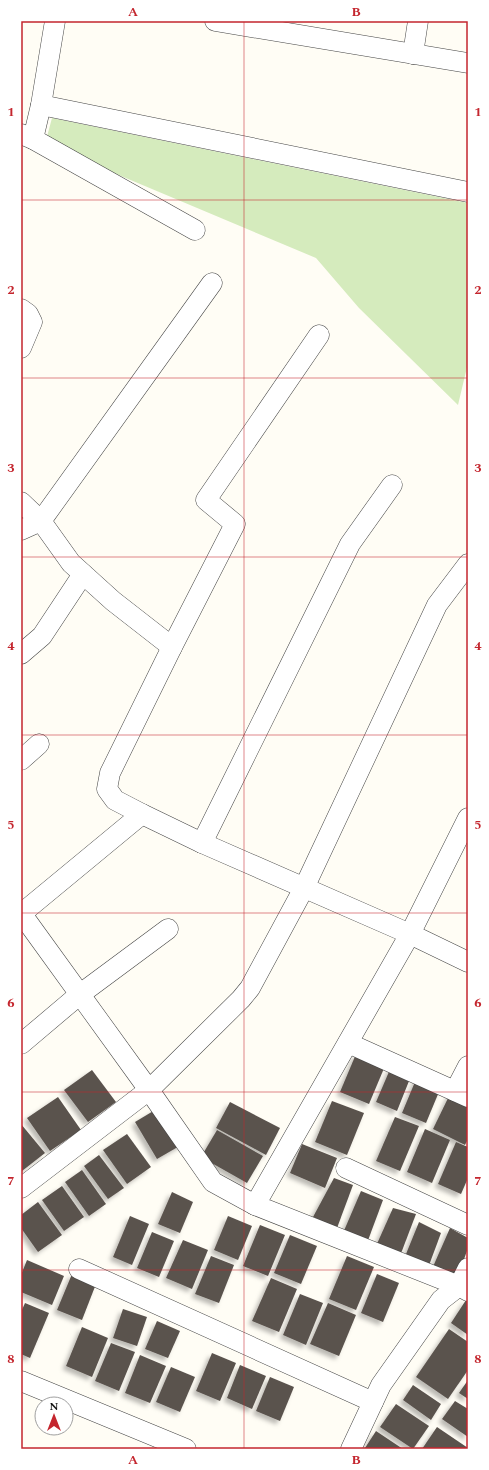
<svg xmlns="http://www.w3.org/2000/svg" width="489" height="1470" font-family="Spectral,serif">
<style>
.green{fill:#d5ebbd}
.building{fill:#5a524d;filter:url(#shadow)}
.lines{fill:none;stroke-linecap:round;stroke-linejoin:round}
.minor-casing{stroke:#444;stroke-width:21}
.minor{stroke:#fff;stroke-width:20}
.grid{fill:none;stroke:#c4262e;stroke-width:1;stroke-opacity:0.55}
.neatline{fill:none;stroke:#c4262e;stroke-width:1.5}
.grid-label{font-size:13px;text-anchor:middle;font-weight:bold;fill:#c4262e}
</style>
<defs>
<filter id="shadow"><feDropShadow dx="-3.5" dy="3.5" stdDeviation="2" flood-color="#0004"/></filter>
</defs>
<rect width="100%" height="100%" fill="#fffdf5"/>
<polygon class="green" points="52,118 468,203 468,363 458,405 359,308 316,258 45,144"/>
<g class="building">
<polygon points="356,1054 385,1066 369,1104 340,1092"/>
<polygon points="391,1067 411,1076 397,1111 376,1102"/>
<polygon points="92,1070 116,1102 88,1122 64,1090"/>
<polygon points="417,1077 441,1087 426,1123 402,1113"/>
<polygon points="451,1092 468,1100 468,1139 465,1145 433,1129"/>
<polygon points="58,1097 81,1130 50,1151 27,1118"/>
<polygon points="332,1101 364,1113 347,1155 315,1142"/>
<polygon points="230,1102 280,1128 266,1155 216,1128"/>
<polygon points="160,1107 183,1144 157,1159 135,1122"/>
<polygon points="395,1117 419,1126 400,1171 376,1161"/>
<polygon points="21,1124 45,1153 22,1171 21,1170"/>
<polygon points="425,1129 450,1140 432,1183 407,1172"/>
<polygon points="217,1130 263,1156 247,1183 201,1157"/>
<polygon points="127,1134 151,1167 127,1184 103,1150"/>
<polygon points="456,1142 468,1147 468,1178 461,1194 438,1184"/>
<polygon points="302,1144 337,1158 325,1188 290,1173"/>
<polygon points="99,1155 124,1188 108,1199 84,1166"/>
<polygon points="82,1170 106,1204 89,1216 65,1182"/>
<polygon points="334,1178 353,1185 337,1228 313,1217"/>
<polygon points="62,1186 84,1217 64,1231 42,1200"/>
<polygon points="361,1191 383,1200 367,1243 343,1233"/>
<polygon points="172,1192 193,1202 180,1233 158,1224"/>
<polygon points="38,1202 62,1235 38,1252 21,1228 21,1215"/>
<polygon points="393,1208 416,1214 400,1256 376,1246"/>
<polygon points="130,1216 149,1224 132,1265 113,1257"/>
<polygon points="228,1216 252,1226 238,1260 214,1250"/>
<polygon points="419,1222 441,1233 428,1268 404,1259"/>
<polygon points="260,1225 285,1235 268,1276 243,1266"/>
<polygon points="450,1228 468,1238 468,1248 457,1279 432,1269"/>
<polygon points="152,1232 174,1241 159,1277 137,1268"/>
<polygon points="290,1235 317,1246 301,1284 274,1273"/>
<polygon points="183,1240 208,1250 192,1289 166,1278"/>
<polygon points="211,1256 234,1265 219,1303 195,1294"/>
<polygon points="347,1256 374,1267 356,1310 329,1299"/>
<polygon points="27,1260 64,1276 52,1305 21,1292 21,1275"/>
<polygon points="72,1274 96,1284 82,1320 57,1310"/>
<polygon points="377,1274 399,1283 383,1322 361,1313"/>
<polygon points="271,1278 297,1289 279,1332 252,1321"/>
<polygon points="300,1294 323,1303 306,1345 283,1335"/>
<polygon points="466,1300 468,1301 468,1335 451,1323"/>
<polygon points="25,1303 49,1313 30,1358 21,1354 21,1312"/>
<polygon points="328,1303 356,1315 339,1356 310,1344"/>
<polygon points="123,1309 147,1317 137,1346 113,1338"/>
<polygon points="157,1321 180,1331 168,1358 145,1349"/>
<polygon points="82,1327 108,1338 92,1377 66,1366"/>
<polygon points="449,1329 468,1342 468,1370 448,1399 416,1377"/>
<polygon points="111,1343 135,1352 119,1391 95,1381"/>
<polygon points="212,1353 236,1363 220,1401 196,1391"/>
<polygon points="140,1355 166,1366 150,1403 125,1393"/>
<polygon points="240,1365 266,1376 252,1409 227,1398"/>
<polygon points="171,1367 195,1377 180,1412 156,1402"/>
<polygon points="270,1377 294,1387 280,1421 256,1411"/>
<polygon points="468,1380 468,1399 459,1393"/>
<polygon points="413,1385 441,1404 431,1420 403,1400"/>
<polygon points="455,1401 468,1409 468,1437 442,1419"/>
<polygon points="396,1404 429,1426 413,1449 380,1427"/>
<polygon points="437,1427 468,1448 468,1449 422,1449"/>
<polygon points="376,1431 403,1449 366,1449 365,1448"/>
</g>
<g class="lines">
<defs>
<g id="minor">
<polyline points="215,21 468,63"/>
<polyline points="413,54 418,21"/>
<polyline points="41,105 468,192"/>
<polyline points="21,134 33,139 195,230"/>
<polyline points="33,139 41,105 55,21"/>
<polyline points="21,309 28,314 32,322 21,348"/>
<polyline points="319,335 206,500 235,524 172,647 110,773 107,789 115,800 142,814 202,843 410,934 468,962"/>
<polyline points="21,502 41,521 71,563 113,601 172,647"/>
<polyline points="21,530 41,521 212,283"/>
<polyline points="21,654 42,636 83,574"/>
<polyline points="21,760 39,744"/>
<polyline points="202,843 350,544 392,485"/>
<polyline points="21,913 149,1090 213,1182 255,1205"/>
<polyline points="21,914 142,814"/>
<polyline points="348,1043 468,1097"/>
<polyline points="21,1044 79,995 168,929"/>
<polyline points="455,1091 468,1066"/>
<polyline points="346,1168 468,1225"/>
<polyline points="21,1188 149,1090 241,999 250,988 304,888 437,605 468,564"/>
<polyline points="468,1268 459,1286 468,1291"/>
<polyline points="79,1269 373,1402"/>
<polyline points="21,1381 186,1449"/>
<polyline points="351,1449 381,1385 441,1300 459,1286 255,1205 410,934 468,818"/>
</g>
</defs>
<use href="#minor" class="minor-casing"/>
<use href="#minor" class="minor"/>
</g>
<path class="grid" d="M244,21V1449M21,200H468M21,378H468M21,557H468M21,735H468M21,913H468M21,1092H468M21,1270H468"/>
<rect width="489" height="1470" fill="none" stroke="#ffffff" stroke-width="44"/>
<g transform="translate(54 1416)"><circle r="19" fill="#ffffff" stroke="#a0a0a0"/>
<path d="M0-3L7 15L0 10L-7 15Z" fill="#c4262e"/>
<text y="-6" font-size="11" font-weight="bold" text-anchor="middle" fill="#111111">N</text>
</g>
<rect x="22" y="22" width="445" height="1426" class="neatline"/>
<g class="grid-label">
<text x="133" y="16">A</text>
<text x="356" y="16">B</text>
<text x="11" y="116">1</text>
<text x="478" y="116">1</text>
<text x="11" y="294">2</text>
<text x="478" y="294">2</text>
<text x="11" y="472">3</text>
<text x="478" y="472">3</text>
<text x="11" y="650">4</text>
<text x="478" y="650">4</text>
<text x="11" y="829">5</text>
<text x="478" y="829">5</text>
<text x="11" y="1007">6</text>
<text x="478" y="1007">6</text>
<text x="11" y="1185">7</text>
<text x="478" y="1185">7</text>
<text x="11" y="1363">8</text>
<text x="478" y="1363">8</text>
<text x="133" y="1464">A</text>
<text x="356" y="1464">B</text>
</g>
</svg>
